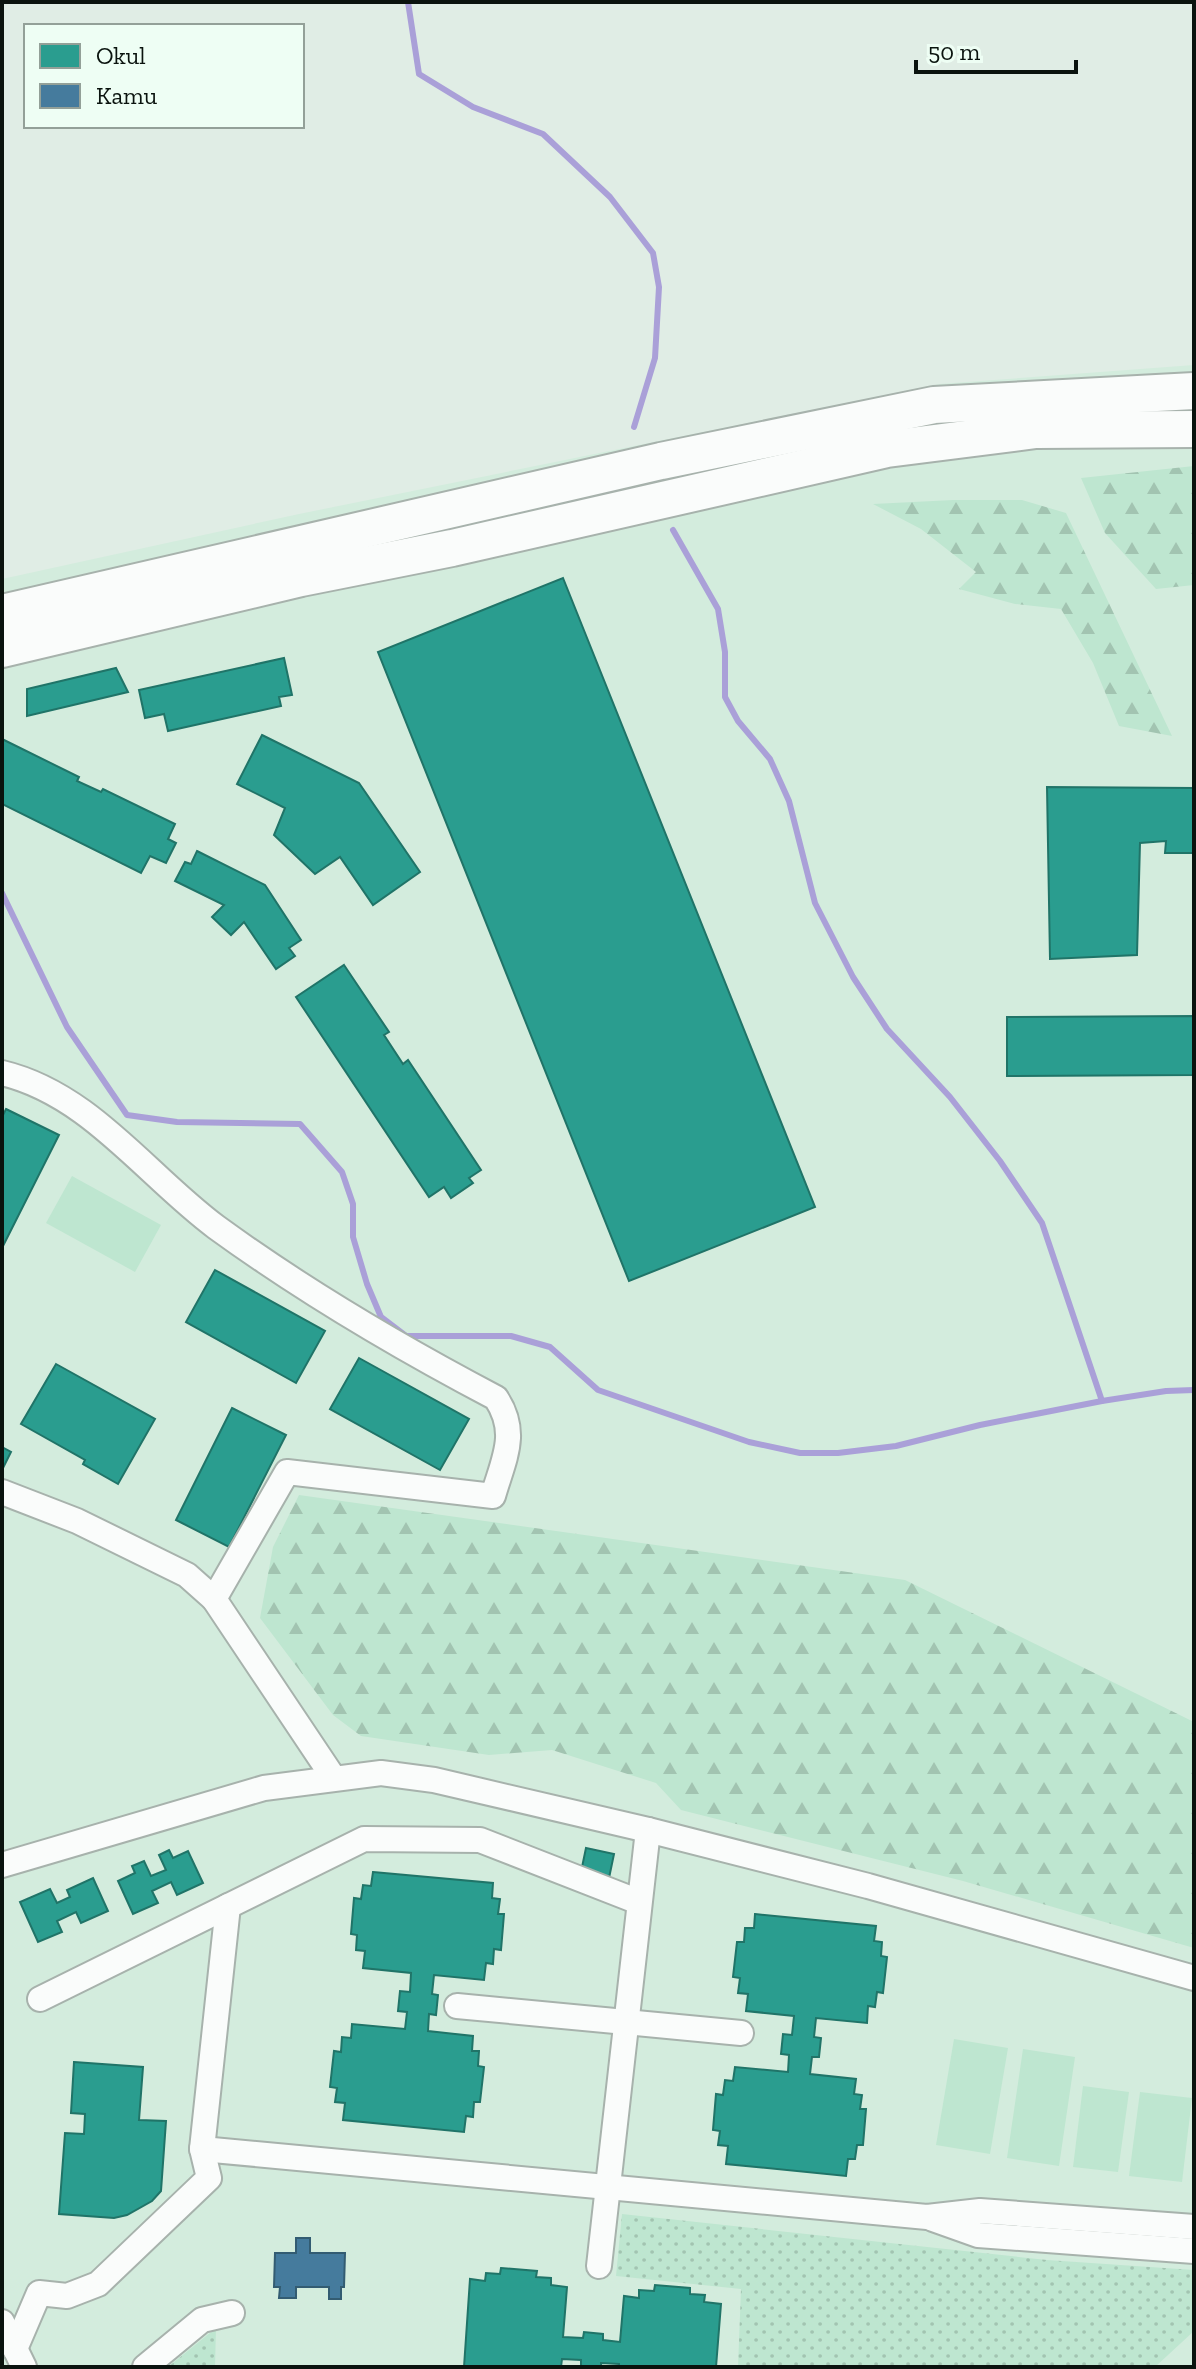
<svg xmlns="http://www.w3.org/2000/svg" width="1196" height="2369" font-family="'Zilla Slab',serif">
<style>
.built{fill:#d3ecdd}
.grass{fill:url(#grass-dots)}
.forest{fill:url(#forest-firs)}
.pitch{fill:#bee6d0}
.schools{fill:#2a9d8f;stroke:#207468;stroke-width:2}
.public{fill:#457b9d;stroke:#335c72;stroke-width:2}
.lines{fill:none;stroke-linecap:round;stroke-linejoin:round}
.stream{stroke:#aaa0d8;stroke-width:6}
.street-casing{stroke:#a7b2ac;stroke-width:28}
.secondary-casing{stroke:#a7b2ac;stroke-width:40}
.street{stroke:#fafcfb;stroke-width:24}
.secondary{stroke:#fafcfb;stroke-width:36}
</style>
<defs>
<pattern id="grass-dots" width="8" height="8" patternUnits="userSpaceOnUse" patternTransform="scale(2)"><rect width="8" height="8" fill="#bee6d0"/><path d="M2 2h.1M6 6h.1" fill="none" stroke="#a2c4b1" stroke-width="1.8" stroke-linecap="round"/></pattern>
<pattern id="forest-firs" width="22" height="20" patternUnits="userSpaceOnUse" patternTransform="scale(2)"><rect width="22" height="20" fill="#bee6d0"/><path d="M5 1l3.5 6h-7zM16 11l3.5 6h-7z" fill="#a2c4b1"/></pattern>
</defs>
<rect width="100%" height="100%" fill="#e0ede5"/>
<polygon class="built" points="1194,365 1194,2367 2,2367 2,579 299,514 940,384"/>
<g class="grass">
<polygon points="622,2214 1047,2260 1194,2270 1194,2331 1155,2367 738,2367 741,2289 616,2276"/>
<polygon points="216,2328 215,2367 168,2367"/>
</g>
<g class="forest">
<polygon points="1194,466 1194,585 1156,589 1105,533 1081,478"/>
<polygon points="953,500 1022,500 1066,513 1172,736 1119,726 1093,663 1061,609 1015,604 959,589 976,572 921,529 873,504"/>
<polygon points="299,1495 905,1580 1194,1722 1194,1948 963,1881 681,1810 656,1783 552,1750 489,1755 361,1736 333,1715 260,1618 273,1547"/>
</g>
<g class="pitch">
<polygon points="72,1176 161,1225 135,1272 46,1223"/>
<polygon points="954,2039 1008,2048 990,2154 936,2145"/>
<polygon points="1023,2049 1075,2057 1059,2166 1007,2158"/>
<polygon points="1083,2086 1129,2092 1118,2172 1073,2167"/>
<polygon points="1140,2092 1192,2098 1182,2182 1129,2176"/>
</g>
<g class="schools">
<polygon points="563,578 815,1207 629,1281 378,652"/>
<polygon points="284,658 292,695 279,697 281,706 168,731 164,714 145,718 139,690"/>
<polygon points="116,668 128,692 27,716 27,689"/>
<polygon points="262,735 359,783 420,872 373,905 340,857 315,874 274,835 285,808 237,784"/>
<polygon points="2,739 79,777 77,781 101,792 103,789 175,824 168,839 176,843 166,863 150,856 141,873 2,804"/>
<polygon points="1047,787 1194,788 1194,853 1165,853 1166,841 1140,843 1137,955 1050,959"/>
<polygon points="197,851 265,885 301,940 289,948 295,956 276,969 244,922 231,935 212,917 224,905 175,881 185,862 191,864"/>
<polygon points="344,965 389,1032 384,1035 403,1064 408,1060 481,1170 469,1178 473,1183 451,1198 444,1187 429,1197 296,997"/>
<polygon points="1194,1016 1194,1075 1007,1076 1007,1017"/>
<polygon points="6,1109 59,1135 2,1248 2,1117"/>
<polygon points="215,1270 325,1331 296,1383 186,1322"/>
<polygon points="359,1358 469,1419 440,1470 330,1409"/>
<polygon points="56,1364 155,1419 118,1484 83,1464 85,1460 21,1424"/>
<polygon points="232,1408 286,1435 229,1547 176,1520"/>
<polygon points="2,1447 11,1452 2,1470"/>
<polygon points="586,1848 614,1854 609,1878 581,1872"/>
<polygon points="169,1850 173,1858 188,1851 203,1883 177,1895 171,1882 152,1891 158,1903 133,1914 118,1881 135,1873 132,1866 144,1861 151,1876 166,1870 159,1855"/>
<polygon points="373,1872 493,1883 492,1898 500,1899 498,1914 504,1914 501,1950 494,1949 493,1964 486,1963 484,1980 434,1975 432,1994 438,1995 436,2015 429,2014 428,2031 473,2036 472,2051 479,2051 478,2066 484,2067 480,2102 474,2102 473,2117 466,2116 464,2132 343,2120 345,2103 335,2102 337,2088 330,2087 334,2051 341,2052 342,2037 351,2038 352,2024 405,2029 407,2012 398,2011 400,1991 410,1992 411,1973 363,1968 365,1951 356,1950 357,1935 351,1934 354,1898 361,1899 363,1885 371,1886"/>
<polygon points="93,1878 108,1911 81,1923 76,1912 57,1921 62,1932 38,1942 20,1902 50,1889 57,1903 70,1897 67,1890"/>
<polygon points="755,1914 876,1926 874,1941 882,1942 881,1956 887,1957 883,1993 877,1992 875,2007 868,2006 867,2023 816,2018 814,2037 821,2038 819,2057 812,2057 810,2074 856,2079 854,2094 862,2095 860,2109 866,2109 863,2145 857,2145 855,2159 848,2159 846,2176 726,2164 728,2146 718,2145 720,2131 713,2130 716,2094 723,2095 725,2080 733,2081 735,2067 788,2072 789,2055 781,2054 783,2034 792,2035 794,2016 746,2011 748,1994 738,1993 740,1978 733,1977 737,1942 744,1942 745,1928 754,1928"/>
<polygon points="74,2062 143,2067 139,2120 166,2121 161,2191 152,2201 127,2215 114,2218 59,2214 65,2133 84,2134 85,2114 71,2113"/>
<polygon points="501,2268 537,2271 536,2277 551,2278 551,2285 567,2287 563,2337 583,2338 584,2332 603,2334 603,2340 620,2342 624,2296 639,2298 639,2290 654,2291 655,2285 690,2288 690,2294 705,2295 704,2302 721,2304 716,2367 619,2367 619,2364 601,2363 601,2367 581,2367 581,2360 562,2359 561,2367 464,2367 470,2279 485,2281 486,2273 500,2274"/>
</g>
<polygon class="public" points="296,2238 310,2238 310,2253 345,2253 344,2287 341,2287 341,2299 329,2299 329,2287 296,2287 296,2298 279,2298 280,2287 274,2287 275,2253 296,2253"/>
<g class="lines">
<g class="stream">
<polyline points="408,2 419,74 473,107 543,134 610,197 653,253 659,287 655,358 634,427"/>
<polyline points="673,530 718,609 725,652 725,697 738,721 770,759 789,801 815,903 853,977 887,1029 950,1097 1000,1161 1042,1223 1102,1401"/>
<polyline points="2,893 67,1027 127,1115 177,1122 300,1124 342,1172 353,1204 353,1237 367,1284 381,1317 406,1336 511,1336 550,1347 598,1390 749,1442 800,1453 838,1453 896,1446 980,1425 1102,1401 1166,1391 1194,1390"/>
</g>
<defs>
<g id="street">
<path d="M2,1073C90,1094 146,1175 216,1227C304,1291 399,1347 496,1398C519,1433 504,1458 493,1496L287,1472L214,1599"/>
<polyline points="2,1492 77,1521 187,1575 214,1599 333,1777"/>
<polyline points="2,1865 264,1788 381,1773 434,1780 648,1830 868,1886 1194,1978"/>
<polyline points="40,1999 364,1839 480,1840 639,1902"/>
<polyline points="457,2006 741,2033"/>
<polyline points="202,2149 927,2217 980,2211 1194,2227"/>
<polyline points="933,2219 978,2235 1194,2251"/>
<polyline points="599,2266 648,1830"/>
<polyline points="2,2322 24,2367"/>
<polyline points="15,2349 39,2293 67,2296 98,2284 209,2178 202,2149 228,1906"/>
<polyline points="145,2367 202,2320 232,2313"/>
</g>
<g id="secondary">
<polyline points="2,613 661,461 934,405 1194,391"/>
<polyline points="2,649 301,578 452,548 887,449 1036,430 1194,429"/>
</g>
</defs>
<use href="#street" class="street-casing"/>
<use href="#secondary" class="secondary-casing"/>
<use href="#street" class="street"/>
<use href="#secondary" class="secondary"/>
</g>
<rect width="1196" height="2369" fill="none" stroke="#0a130e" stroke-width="8"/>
<rect x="24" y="24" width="280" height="104" fill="#eefef4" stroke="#93a098" stroke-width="2"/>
<rect x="40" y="44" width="40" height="24" fill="#2a9d8f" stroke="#93a098" stroke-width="2"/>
<text x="96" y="64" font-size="24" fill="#0a130e">Okul</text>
<rect x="40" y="84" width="40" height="24" fill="#457b9d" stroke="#93a098" stroke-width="2"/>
<text x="96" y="104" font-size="24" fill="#0a130e">Kamu</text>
<path d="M916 60v12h160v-12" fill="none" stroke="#0a130e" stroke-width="4"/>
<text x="928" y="60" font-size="24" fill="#0a130e" stroke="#eefef4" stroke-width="6" paint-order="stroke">50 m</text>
</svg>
